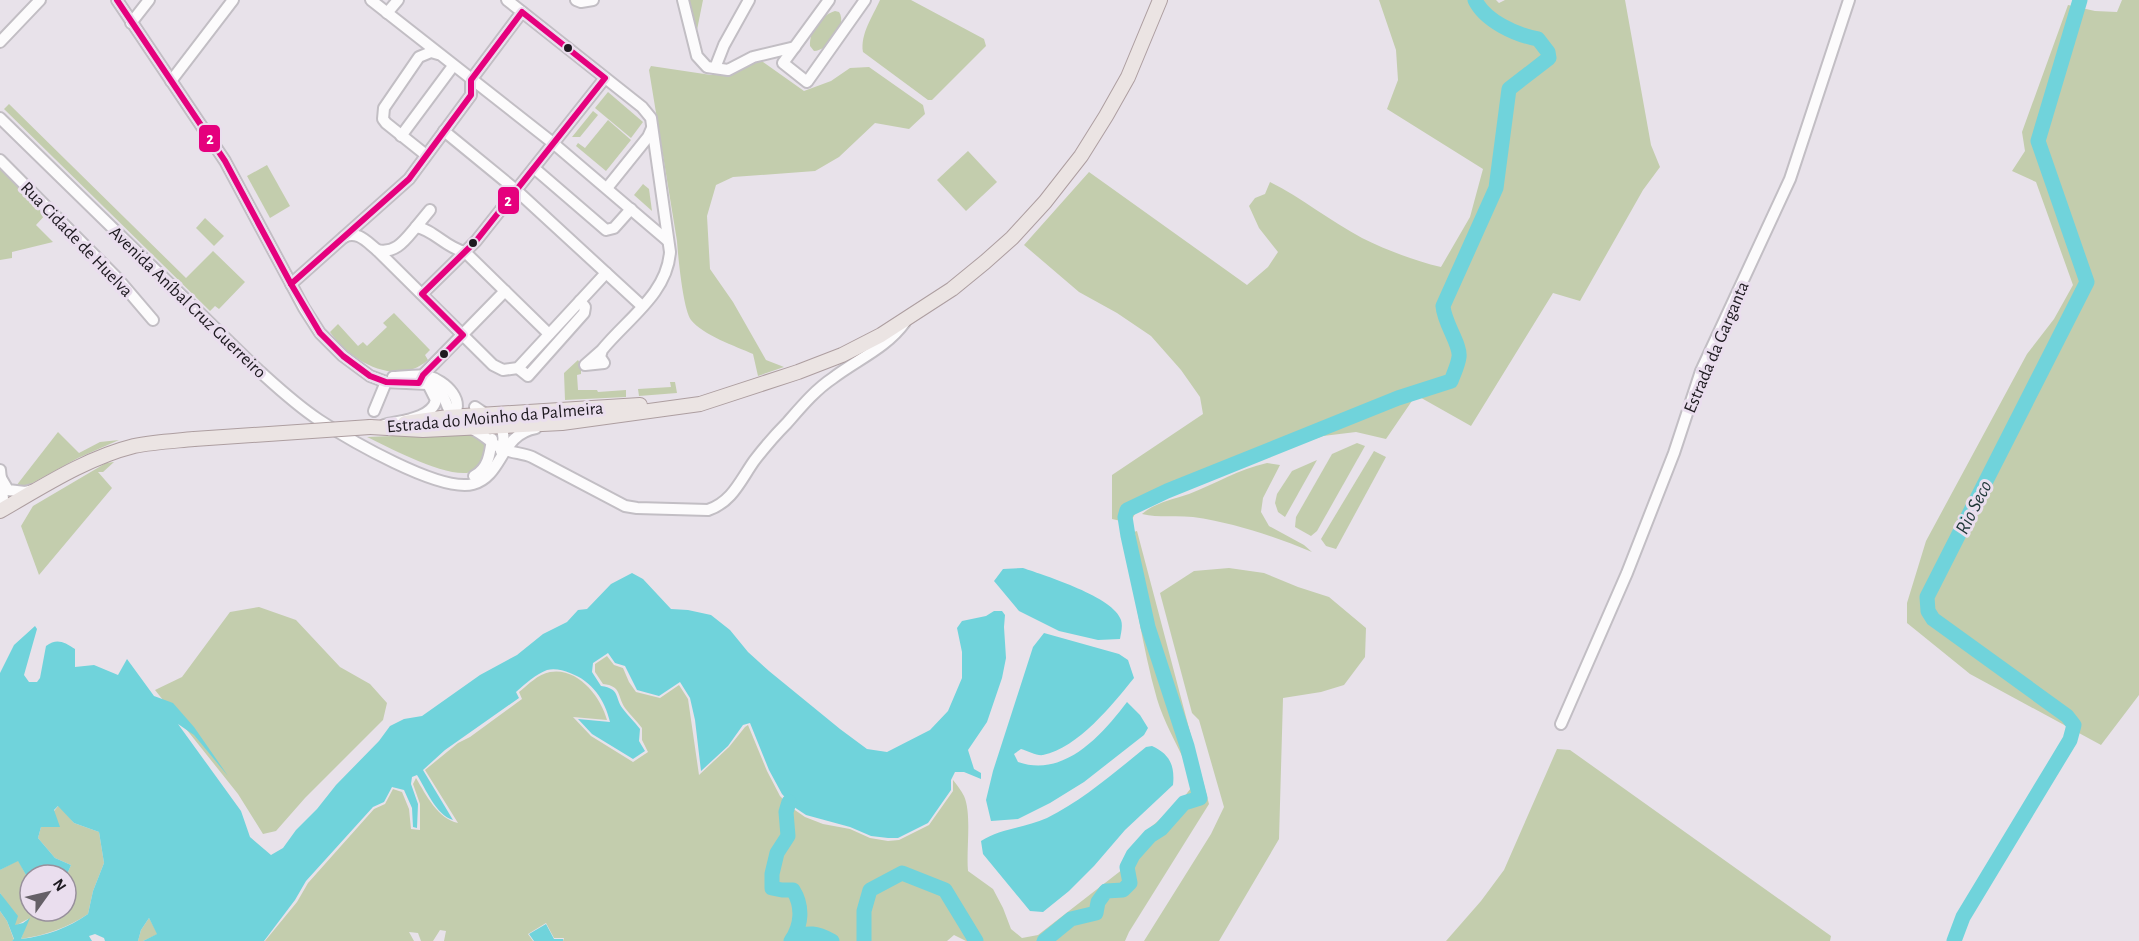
<svg xmlns="http://www.w3.org/2000/svg" width="2139" height="941" font-family="'Alegreya Sans',sans-serif">
<style>
.green{fill:#c3cdad}
.water{fill:#70d3db}
.lines{fill:none;stroke-linecap:round;stroke-linejoin:round}
.river{stroke:#70d3db;stroke-width:15}
.minor-casing{stroke:#c2bec4;stroke-width:14}
.major-casing{stroke:#ad9ea0;stroke-width:16}
.minor{stroke:#fcfbfc;stroke-width:10}
.major{stroke:#ebe4e3;stroke-width:14}
.major-bridge-casing{stroke:#ad9ea0;stroke-width:16;stroke-linecap:butt}
.major-bridge{stroke:#ebe4e3;stroke-width:14}
.bus-1-casing{stroke:#eadeee;stroke-width:10}
.bus-1{stroke:#e5007d;stroke-width:6}
.bus-dot{fill:#1e1a20;stroke:#eadeee;stroke-width:2}
.labels{text-anchor:middle;stroke-width:6;stroke-linejoin:round;paint-order:stroke}
.street-label{font-size:18px;fill:#1e1a20;stroke:#eadeee}
.water-label{font-size:20px;font-style:italic;fill:#1f3738;stroke:#eadeee}
.line-badge{stroke:#eadeee;stroke-width:2}
.badge-label{font-size:16px;text-anchor:middle;font-weight:bold;fill:#fff}
</style>
<rect width="100%" height="100%" fill="#e8e2ea"/>
<g class="green">
<polygon points="688,0 703,0 697,30"/>
<path d="M880,0H911L984,39L986,46L932,100H928L863,52C860,34 873,16 880,0Z"/>
<path d="M1379,0H1496L1499,3L1505,0H1625L1651,145L1660,167L1643,190L1580,301L1553,293L1471,426L1416,395L1386,439L1356,432L1323,436L1142,501L1130,523L1112,519V475L1203,414L1200,397L1181,370L1151,336L1117,313L1079,292L1024,245L1089,172L1247,285L1268,267L1278,252L1259,228L1249,206L1255,198L1265,194L1270,182C1302,198 1330,221 1362,238C1386,250 1415,261 1441,267L1470,217L1483,169L1387,109L1398,80L1396,50Z"/>
<polygon points="2122,0 2139,0 2139,695 2101,745 1970,674 1907,623 1907,603 1926,541 2027,354 2054,319 2073,285 2036,182 2012,171 2025,151 2022,132 2068,5 2095,11 2117,12"/>
<path d="M835,11L839,12C848,25 828,51 814,51L810,46C809,31 820,16 835,11Z"/>
<path d="M759,59L804,91L831,81L850,68L869,67L923,105L925,114L909,129L875,123L839,157L815,171L733,177L716,185L707,216L710,269L733,302L766,360L784,367L758,376L753,354C735,346 703,335 691,320C683,309 678,256 677,241L649,70L651,66L711,75L730,73Z"/>
<polygon points="608,92 643,122 631,138 595,108"/>
<polygon points="9,104 186,278 213,251 245,282 219,309 215,306 210,311 4,109"/>
<polygon points="593,111 598,115 580,137 572,137"/>
<polygon points="608,120 631,140 606,171 576,146 578,143 585,148"/>
<polygon points="968,151 997,182 966,211 937,180"/>
<polygon points="267,165 290,206 270,218 247,176"/>
<polygon points="0,166 47,213 36,225 53,242 12,252 12,258 0,260"/>
<polygon points="643,184 649,189 652,211 634,195"/>
<polygon points="205,218 224,236 214,246 196,228"/>
<path d="M394,313L430,350L425,355L428,360C396,388 350,361 330,332L338,324L358,346L363,342L367,346L387,327L383,323Z"/>
<polygon points="578,360 584,370 581,370 581,374 577,375 578,390 597,390 598,392 626,390 626,397 565,400 564,373"/>
<polygon points="670,382 675,382 677,393 639,396 638,389 671,387"/>
<polygon points="58,432 79,453 100,442 119,440 78,458 25,487 16,486"/>
<path d="M468,433L484,441C485,452 484,465 474,471C453,482 388,447 367,437Z"/>
<polygon points="1357,443 1365,446 1317,531 1311,536 1295,527 1296,517 1332,454"/>
<polygon points="1374,451 1386,457 1336,549 1326,546 1321,539"/>
<polygon points="1317,460 1285,517 1278,512 1275,503 1277,494 1292,471"/>
<polygon points="114,462 103,472 98,472 112,488 39,575 21,526 33,506 106,463"/>
<path d="M1267,463L1280,465L1263,498L1261,512L1269,526L1304,545L1312,552C1273,536 1235,523 1193,517C1176,515 1159,518 1142,514C1156,502 1172,500 1189,494C1215,484 1239,469 1267,463Z"/>
<path d="M1137,531L1209,804L1129,932L1125,941H966L954,935L947,941H563L564,938H554L546,923L528,934L533,941H444L446,931L440,930L433,941H421L418,933L409,932L414,941H265L297,902L308,883L374,809L385,804L393,789L402,792L409,809L411,829L420,830V804L413,784L416,778C426,795 438,819 458,823L425,770L458,743L470,737L522,699L519,692C528,685 538,674 550,672C578,667 601,697 607,720L573,717L591,736L633,762L648,752L642,740V728C637,721 630,715 625,708C617,696 622,686 603,684L595,672V664L607,656L614,665L623,668L629,682L636,692L660,698L679,685L688,699L699,775L729,747L745,727L748,725L767,771L780,796L792,808L805,817L823,824L850,829L870,838L888,841L899,840L929,825L953,791V780C957,785 961,790 964,796C972,814 966,850 968,871L993,889L1003,908L1011,929L1022,938L1038,935L1123,869L1143,834L1181,801L1194,784C1184,755 1166,729 1157,699C1142,646 1134,589 1124,535Z"/>
<polygon points="1229,568 1264,573 1298,587 1329,597 1366,628 1365,657 1344,685 1321,692 1283,698 1279,839 1219,941 1144,941 1211,834 1224,807 1199,720 1192,713 1160,593 1194,571"/>
<polygon points="259,607 296,620 340,667 370,684 387,703 383,720 305,798 276,831 263,834 238,794 155,690 182,677 230,612"/>
<polygon points="1557,749 1570,750 1831,936 1830,941 1446,941 1481,901 1504,870"/>
<path d="M59,805L74,823L99,832L104,863L93,891L88,914C67,928 46,935 21,939L28,919L15,926L6,902L0,893V870L18,860L30,882V911H66V877L71,865L55,858L38,838L41,827Z"/>
<polygon points="0,911 7,921 14,940 12,941 0,941"/>
<polygon points="149,918 158,934 143,941 138,941 141,930"/>
</g>
<g class="water">
<path d="M1023,568C1046,576 1114,597 1121,620C1123,626 1121,633 1120,639L1098,640L1059,631L1019,611L994,581L1003,569Z"/>
<path d="M632,573L643,579L671,609L688,610L711,615L730,630L748,652L769,671L840,729L867,749L887,752L930,730L948,711L962,678V652L957,628L962,621L986,616L994,611H1002L1005,615L1004,627L1006,658L1002,678L987,722L968,750L974,769L981,773V779L964,772H955L951,780V790L928,823L898,838H888L871,836L850,827L806,815L794,807L782,794L769,770L750,723L743,725L728,746L701,771L695,720L690,698L680,682L659,696L637,690L625,666L615,663L608,653L593,663L592,672L601,686C621,689 614,697 623,709C628,716 635,722 640,729L639,741L645,751L633,759L592,734L578,719L610,722C605,700 592,681 570,673C563,670 554,668 547,670C535,675 526,683 516,692L519,698L445,750L423,770L453,820C436,815 426,789 417,775L412,777L411,784L418,804L417,828L413,827L412,808L404,790L392,787L384,802L373,807L306,881L295,900L264,941H143L157,934L149,918L141,930L138,941H105L104,938L95,934L89,936L92,941H12L14,939L7,921L0,911V893L18,916L15,925L23,923L30,918L21,939C46,936 68,928 88,914L93,891L104,863L99,832L74,823L58,806L54,810L60,827H41L38,838L55,858L71,865L66,877V875H30V882L18,861L0,870V673L14,645L35,626L37,629L24,675L29,682H37L40,678L46,646C57,638 64,642 75,649V667L94,665L118,675L127,659L154,696L173,703L194,727L228,776L194,735L178,724L241,811L250,837L271,855L283,848L296,830L317,809L336,785L379,741L390,726L404,719L422,716L480,675L517,655L543,634L567,622L578,610L587,609L611,584Z"/>
<path d="M1044,633L1119,654L1128,660L1134,678C1113,704 1078,748 1043,755C1037,756 1028,751 1021,749L1014,754L1018,762C1064,778 1101,736 1127,702L1140,715L1148,728L1144,735L1084,782L1050,803L1018,819L991,821L986,800L993,771L1033,647Z"/>
<path d="M1152,746C1170,754 1175,766 1173,785L1125,830L1094,866L1069,891L1043,912L1030,911L983,854L981,841C1001,828 1025,828 1047,818C1083,800 1114,773 1146,747Z"/>
<polygon points="546,924 554,939 563,939 563,941 534,941 529,934"/>
</g>
<g class="lines">
<g class="river">
<path d="M789,802L786,812L788,836L777,853L772,874V888L782,890H793C803,906 802,925 791,941"/>
<path d="M793,939C808,931 817,933 832,941"/>
<polyline points="864,941 864,911 870,890 902,873 945,890 976,941"/>
<path d="M1044,941L1071,919L1096,913L1098,902L1106,891L1123,890L1130,883L1127,867L1133,855L1150,836L1161,829L1184,803L1200,798L1187,746L1148,627L1128,536L1125,517L1127,510L1167,491L1398,398L1451,381C1454,373 1458,365 1459,357C1461,345 1444,323 1443,306L1496,188L1509,89L1549,58L1548,52L1538,39C1516,35 1485,21 1475,0"/>
<polyline points="1954,941 1963,917 2070,740 2074,725 2067,716 1933,619 1928,611 1927,597 2087,282 2038,141 2080,0"/>
</g>
<defs>
<g id="minor">
<path d="M117,0L225,161L304,308L320,333L343,356L370,376L386,382L427,384C450,391 443,409 457,422C462,426 469,427 474,430C484,434 491,444 501,448C511,453 522,453 532,457L625,506L637,508L708,510C732,502 740,481 754,461C764,448 775,435 787,423C801,407 815,390 833,378C858,359 886,348 905,322"/>
<polyline points="371,0 553,143 668,241"/>
<path d="M507,0L642,107L651,118L670,252C667,294 627,319 602,350L600,357L604,363L585,365L602,350"/>
<polyline points="576,0 581,2 593,0"/>
<polyline points="683,0 697,56 707,67 728,70 753,57 795,47"/>
<polyline points="829,0 783,63 807,82 865,0"/>
<polyline points="387,13 398,0"/>
<polyline points="131,23 149,0"/>
<polyline points="0,42 40,0"/>
<polyline points="715,68 724,45 749,0"/>
<polyline points="171,81 233,0"/>
<path d="M0,118L256,368C276,386 296,405 319,420C348,439 440,493 473,484C503,476 500,434 536,428"/>
<polyline points="444,131 516,190 642,306"/>
<polyline points="401,136 453,66"/>
<polyline points="426,155 386,123 383,119 384,108 419,57 431,52 438,54"/>
<polyline points="0,160 118,279 153,320"/>
<polyline points="534,168 606,230 614,228 631,209"/>
<polyline points="607,188 648,137 652,128"/>
<polyline points="416,227 430,210"/>
<path d="M344,237C357,230 367,242 376,249L493,365L503,370L518,368L606,273"/>
<path d="M377,250C396,254 405,240 416,227C433,229 446,248 465,252L549,334"/>
<polyline points="291,284 409,179 471,95 471,80 522,12"/>
<polyline points="422,294 476,241 605,78"/>
<polyline points="518,368 528,376 584,313 585,307 580,301"/>
<path d="M393,377C404,377 416,374 427,376C445,380 469,403 450,419"/>
<polyline points="421,380 423,375 505,291"/>
<path d="M475,407C494,420 510,426 501,451"/>
<polyline points="374,411 386,382"/>
<path d="M384,425C399,421 432,419 436,400L429,386"/>
<polyline points="0,470 3,499 0,506"/>
<path d="M474,476C488,469 490,454 492,439"/>
<polyline points="1,478 8,490 25,492 32,490"/>
<polyline points="1561,724 1627,573 1674,453 1701,371 1790,179 1849,0"/>
</g>
<g id="major">
<polyline points="405,423 448,417 640,405"/>
<polyline points="370,427 423,430 562,423 700,404 798,372 842,355 881,335 952,289 985,262 1012,238 1045,202 1081,156 1106,116 1128,77 1160,0"/>
<path d="M0,511C42,487 86,458 134,446C153,442 174,441 194,439"/>
</g>
</defs>
<use href="#minor" class="minor-casing"/>
<use href="#major" class="major-casing"/>
<use href="#minor" class="minor"/>
<use href="#major" class="major"/>
<defs>
<polyline id="major-bridge" points="194,439 370,427"/>
</defs>
<use href="#major-bridge" class="major-bridge-casing"/>
<use href="#major-bridge" class="major-bridge"/>
<defs>
<g id="bus-1">
<polyline points="117,0 225,161 291,284"/>
<polygon points="522,12 605,78 476,241 422,294 463,335 423,375 419,383 386,382 370,376 343,356 320,333 291,284 409,179 471,95 471,80"/>
</g>
</defs>
<use href="#bus-1" class="bus-1-casing"/>
<use href="#bus-1" class="bus-1"/>
</g>
<g class="bus-dot">
<circle cx="568" cy="48" r="5"/>
<circle cx="473" cy="243" r="5"/>
<circle cx="444" cy="354" r="5"/>
</g>
<g class="labels">
<g class="street-label">
<text transform="translate(77 239) rotate(46)" y="6">Rua Cidade de Huelva</text>
<text transform="translate(188 302) rotate(44)" y="6">Avenida Aníbal Cruz Guerreiro</text>
<text transform="translate(1716 347) rotate(-67)" y="6">Estrada da Garganta</text>
<text transform="translate(495 417) rotate(-5)" y="6">Estrada do Moinho da Palmeira</text>
</g>
<g class="water-label">
<text transform="translate(1973 507) rotate(-63)" y="7">Rio Seco</text>
</g>
</g>
<g class="line-badge">
<rect x="198" y="124" width="23" height="29" rx="6" fill="#e5007d"/>
<rect x="497" y="186" width="23" height="29" rx="6" fill="#e5007d"/>
</g>
<g class="badge-label">
<text x="210" y="144">2</text>
<text x="508" y="206">2</text>
</g>
<g transform="translate(48 893) rotate(56)"><circle r="28" fill="#eadeee" stroke="#98909c" stroke-width="1.5"/>
<path d="M0-4.5L10 22L0 15L-10 22Z" fill="#656067"/>
<text y="-9" font-size="16" font-weight="bold" text-anchor="middle" fill="#1e1a20">N</text>
</g>
</svg>
